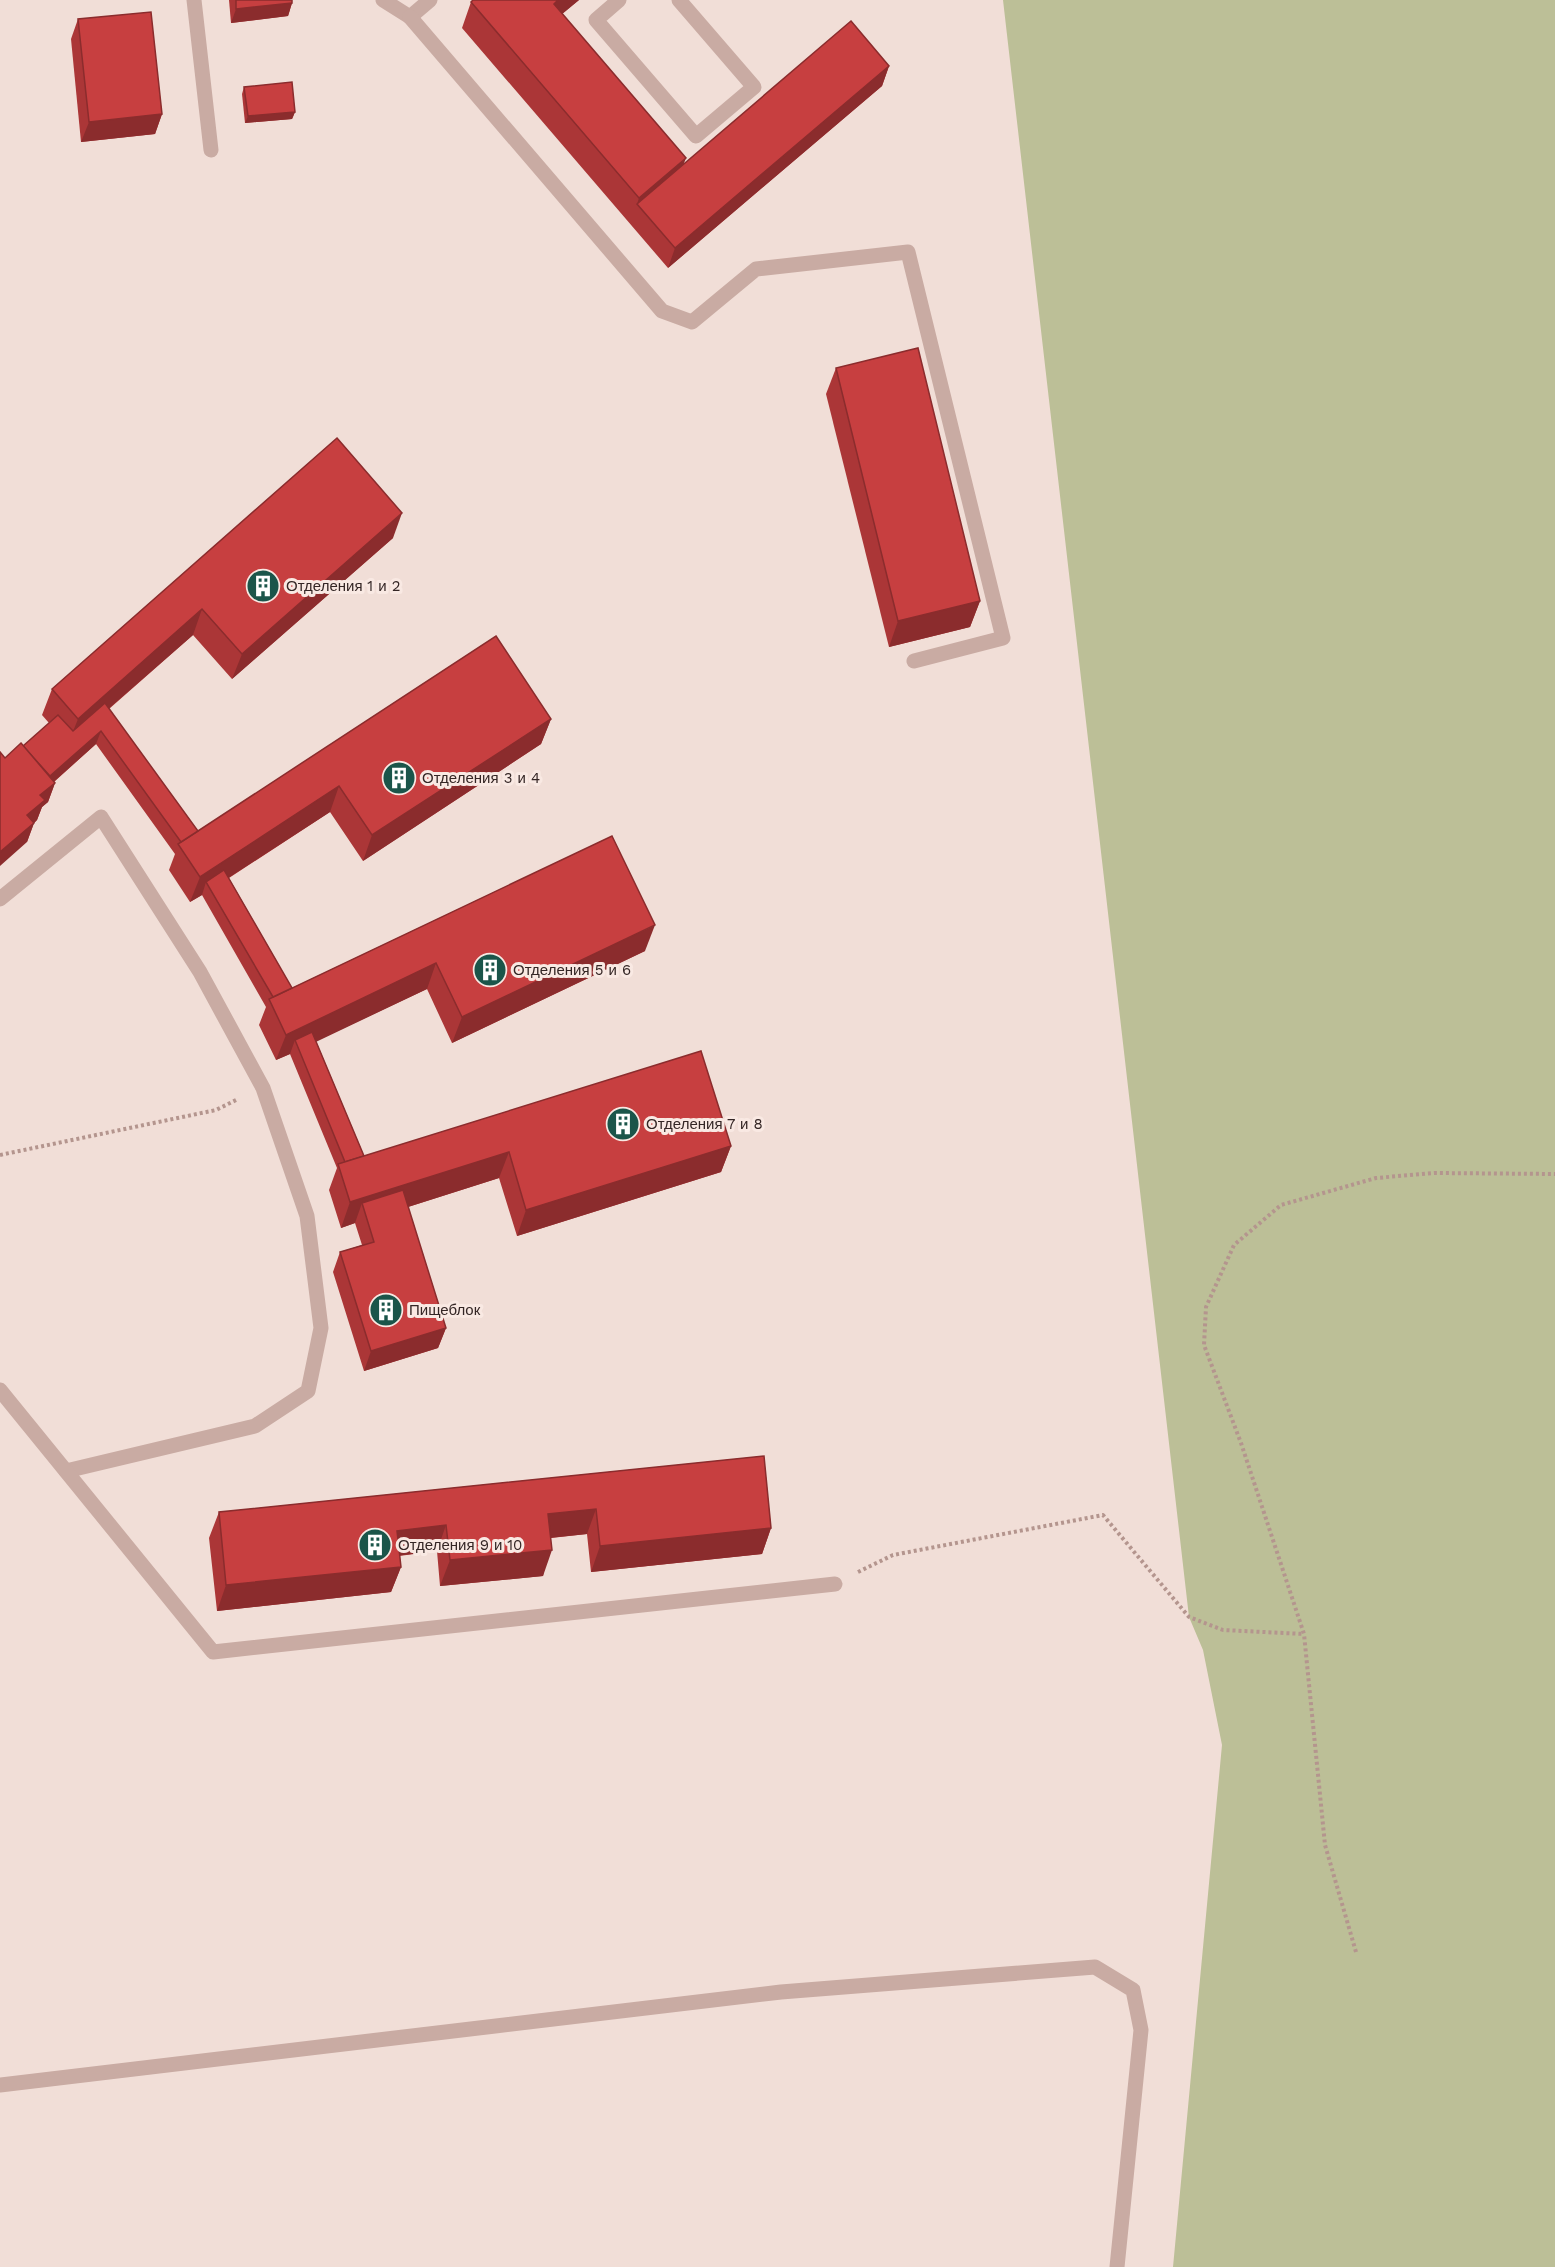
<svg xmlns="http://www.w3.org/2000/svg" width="1555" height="2267" font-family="'Work Sans',sans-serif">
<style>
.green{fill:#bcbf97}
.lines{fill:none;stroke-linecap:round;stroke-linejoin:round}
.path{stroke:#b4958e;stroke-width:4;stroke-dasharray:3 3;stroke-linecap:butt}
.lane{stroke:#c9aba3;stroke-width:15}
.wall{fill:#ab3637}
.shaded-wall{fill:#8b2c2d}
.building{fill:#c73f40;stroke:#8b2c2d;stroke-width:1.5}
.labels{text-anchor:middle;stroke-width:6;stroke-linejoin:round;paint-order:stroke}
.poi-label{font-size:15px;fill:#342625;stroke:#f9e9e3;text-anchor:start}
</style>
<rect width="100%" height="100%" fill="#f1ded7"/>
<polygon class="green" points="1003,0 1555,0 1555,2267 1173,2267 1222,1745 1203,1650 1189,1617"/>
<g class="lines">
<g class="path">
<polyline points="0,1155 216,1110 238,1099"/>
<polyline points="858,1572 893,1555 1103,1515 1189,1617 1223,1630 1304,1634"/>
<polyline points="1356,1952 1325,1845 1304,1634 1241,1443 1204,1345 1206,1307 1234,1245 1281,1205 1376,1178 1434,1173 1555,1174"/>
</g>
<g class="lane">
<polyline points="194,0 211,150"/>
<polyline points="383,0 410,17 430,0"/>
<polyline points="619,0 596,20 696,136 754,87 679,0"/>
<polyline points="410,17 662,311 692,322 756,269 908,252 1003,638 914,661"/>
<polyline points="0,899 101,817 200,972 263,1088 307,1216 321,1328 308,1391 255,1426 66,1471"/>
<polyline points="0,1390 213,1652 835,1584"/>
<polyline points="0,2085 781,1992 1095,1967 1133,1990 1141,2030 1117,2267"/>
</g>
</g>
<g class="wall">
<polygon points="229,0 292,0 292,3 288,16 231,23"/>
<polygon points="473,0 579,0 562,14 684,164 889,66 882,86 668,268 462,28 471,2"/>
<polygon points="78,19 162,114 155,134 81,142 71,39"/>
<polygon points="244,87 295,112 292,119 245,123 242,94"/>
<polygon points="836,368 980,601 970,627 889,647 826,394"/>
<polygon points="337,438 393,538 232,679 193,635 109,709 198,831 551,719 541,744 363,861 330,812 229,878 292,988 612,836 645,951 452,1043 427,989 316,1041 364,1156 731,1146 721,1172 517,1236 499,1178 408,1207 446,1328 438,1348 364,1371 333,1272 340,1252 362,1245 355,1223 341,1228 329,1190 337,1168 290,1054 276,1060 259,1025 266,1007 202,895 190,902 169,870 175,854 96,744 54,782 55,783 48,802 42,807 37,820 34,823 27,842 5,758 23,746 49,723 42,715 52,689"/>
<polygon points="764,1456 771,1528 762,1554 591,1572 587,1534 551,1538 543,1576 440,1586 437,1551 399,1556 401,1567 391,1592 217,1611 209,1538 219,1512"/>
</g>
<g class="shaded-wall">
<polygon points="558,0 579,0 544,29 554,4"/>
<polygon points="292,3 288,16 231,23 236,9"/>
<polygon points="889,66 882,86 668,268 675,248"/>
<polygon points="295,112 292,119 245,123 248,116"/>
<polygon points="162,114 155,134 81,142 89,122"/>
<polygon points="686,158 676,184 637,204 639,198"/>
<polygon points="402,513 393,538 232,679 242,654"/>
<polygon points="980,601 970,627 889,647 898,621"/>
<polygon points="202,609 193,635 68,744 78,719"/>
<polygon points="551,719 541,744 363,861 372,835"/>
<polygon points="101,731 96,744 40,794 45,780"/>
<polygon points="55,783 48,802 42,807 37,820 34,823 27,842 0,866 0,852 27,815 40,795"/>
<polygon points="339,786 330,812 211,889 206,882 202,895 190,902 200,877"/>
<polygon points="655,925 645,951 452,1043 462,1017"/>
<polygon points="436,963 427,989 299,1050 295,1040 290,1054 276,1060 286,1035"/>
<polygon points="731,1146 721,1172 517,1236 526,1210"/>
<polygon points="509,1152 499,1178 367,1220 362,1203 355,1223 341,1228 350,1202"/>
<polygon points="446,1328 438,1348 364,1371 371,1351"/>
<polygon points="596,1509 587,1534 539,1539 548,1514"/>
<polygon points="446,1525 437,1551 387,1557 397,1531"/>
<polygon points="771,1528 762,1554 591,1572 600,1546"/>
<polygon points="552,1550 543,1576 440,1586 450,1560"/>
<polygon points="401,1567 391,1592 217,1611 226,1585"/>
</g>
<g class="building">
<polygon points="236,0 292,0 292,3 236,9"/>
<polygon points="473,0 558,0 554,4 686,158 639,198 471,2"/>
<polygon points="151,12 162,114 89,122 78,19"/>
<polygon points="851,21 889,66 675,248 637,204"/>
<polygon points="292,82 295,112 248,116 244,87"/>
<polygon points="918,348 980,601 898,621 836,368"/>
<polygon points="337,438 402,513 242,654 202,609 78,719 52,689"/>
<polygon points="496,636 551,719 372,835 339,786 200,877 178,844"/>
<polygon points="105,703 198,831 181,842 101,731 50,776 23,746 58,715 73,731"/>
<polygon points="21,743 55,783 40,795 45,800 27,815 34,823 0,852 0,752 5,758"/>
<polygon points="612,836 655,925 462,1017 436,963 286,1035 269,999"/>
<polygon points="224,870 292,988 273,997 206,882"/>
<polygon points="312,1032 364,1156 345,1162 295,1040"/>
<polygon points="701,1051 731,1146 526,1210 509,1152 350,1202 338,1164"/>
<polygon points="403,1190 446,1328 371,1351 340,1252 374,1242 362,1203"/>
<polygon points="764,1456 771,1528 600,1546 596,1509 548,1514 552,1550 450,1560 446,1525 397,1531 401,1567 226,1585 219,1512"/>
</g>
<defs>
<symbol id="building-disc" viewBox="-11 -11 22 22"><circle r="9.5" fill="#1b554a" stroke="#f9e9e3"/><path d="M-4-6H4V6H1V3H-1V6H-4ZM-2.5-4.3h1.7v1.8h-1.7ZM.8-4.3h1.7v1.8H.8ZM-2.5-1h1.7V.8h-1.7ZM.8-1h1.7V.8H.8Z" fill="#fff"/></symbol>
</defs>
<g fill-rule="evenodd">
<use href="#building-disc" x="244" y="567" width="38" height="38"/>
<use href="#building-disc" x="380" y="759" width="38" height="38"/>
<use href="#building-disc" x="471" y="951" width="38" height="38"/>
<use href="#building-disc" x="604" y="1105" width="38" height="38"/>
<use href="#building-disc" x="367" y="1291" width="38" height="38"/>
<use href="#building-disc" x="356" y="1526" width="38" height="38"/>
</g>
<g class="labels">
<g class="poi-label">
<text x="286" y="591">Отделения 1 и 2</text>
<text x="422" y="783">Отделения 3 и 4</text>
<text x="513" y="975">Отделения 5 и 6</text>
<text x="646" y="1129">Отделения 7 и 8</text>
<text x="409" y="1315">Пищеблок</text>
<text x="398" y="1550">Отделения 9 и 10</text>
</g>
</g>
</svg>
